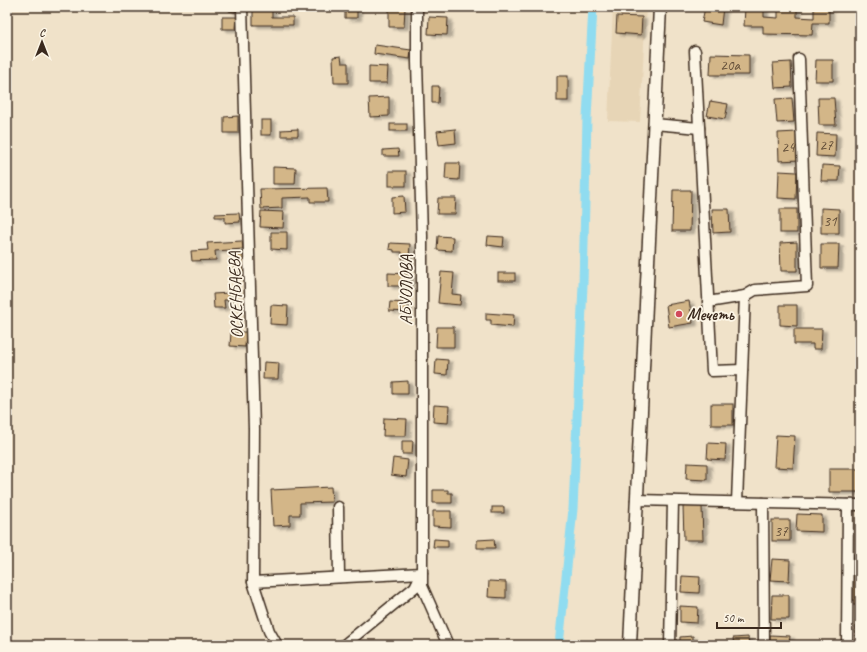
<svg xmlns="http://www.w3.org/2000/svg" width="867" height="652" font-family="Caveat,sans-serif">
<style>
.built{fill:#e7d5b6}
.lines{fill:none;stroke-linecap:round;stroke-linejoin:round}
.canal{stroke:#90dcf0;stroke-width:9}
.building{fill:#d3b688;stroke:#3b2a1e;filter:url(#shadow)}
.minor-casing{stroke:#3b2a1e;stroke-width:13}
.major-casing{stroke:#3b2a1e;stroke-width:15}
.minor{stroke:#fcf5e5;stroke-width:10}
.major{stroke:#fcf5e5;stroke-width:12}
.poi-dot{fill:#d1495b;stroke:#fcf5e5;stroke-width:1.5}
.labels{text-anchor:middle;stroke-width:3.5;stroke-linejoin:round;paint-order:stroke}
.number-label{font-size:15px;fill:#614d38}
.street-label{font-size:17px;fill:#3b2a1e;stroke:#fcf5e5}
.poi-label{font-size:17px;font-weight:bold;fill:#3b2a1e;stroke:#fcf5e5;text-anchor:start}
</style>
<defs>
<filter id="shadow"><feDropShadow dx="4.5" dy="2.5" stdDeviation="1" flood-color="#0004"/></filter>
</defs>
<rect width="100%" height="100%" fill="#f0e2c9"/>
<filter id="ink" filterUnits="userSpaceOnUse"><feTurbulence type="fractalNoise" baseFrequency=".025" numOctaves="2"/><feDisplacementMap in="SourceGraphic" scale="8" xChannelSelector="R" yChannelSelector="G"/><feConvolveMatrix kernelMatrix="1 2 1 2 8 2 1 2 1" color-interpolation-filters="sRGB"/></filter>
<g filter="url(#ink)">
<polygon class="built" points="613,7 646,7 640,122 608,121"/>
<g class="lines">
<polyline class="canal" points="559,645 573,509 583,285 587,118 593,7"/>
</g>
<g class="building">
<polygon points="229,7 236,7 235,12 229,11"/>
<polygon points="253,7 272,8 272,17 293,17 293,25 253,25"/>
<polygon points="345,7 386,7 357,8 357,18 345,18"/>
<polygon points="705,7 723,7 721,25 702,22"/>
<polygon points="745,7 764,7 764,17 778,18 778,7 797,7 797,17 814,18 814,7 829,7 829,23 813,23 812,35 763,34 763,26 744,26"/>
<polygon points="389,8 405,8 404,27 389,27"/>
<polygon points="617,16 642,17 641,35 616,33"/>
<polygon points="222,17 237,17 236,29 222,29"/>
<polygon points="429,17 448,18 447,35 428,34"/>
<polygon points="375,45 411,50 410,59 374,54"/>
<polygon points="711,54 749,55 749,75 710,75"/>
<polygon points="341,56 342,63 348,63 348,83 334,83 333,57"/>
<polygon points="816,60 833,60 833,81 815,81"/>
<polygon points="791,62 792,87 775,88 773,63"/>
<polygon points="369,66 388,67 387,83 369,83"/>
<rect x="557" y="76" width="11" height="25"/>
<polygon points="432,86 439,86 438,103 432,103"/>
<polygon points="389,97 389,116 370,117 369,98"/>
<polygon points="792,98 794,122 777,123 775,99"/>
<polygon points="818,98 834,98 836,125 819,125"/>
<polygon points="710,101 728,104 725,119 707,116"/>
<polygon points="238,116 238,133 224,133 224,117"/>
<rect x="261" y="120" width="10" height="15"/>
<rect x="390" y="124" width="17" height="7"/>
<polygon points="298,129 298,136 281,136 281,130"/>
<polygon points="455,129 456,143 439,145 437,131"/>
<polygon points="797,132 799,160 779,161 778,133"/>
<polygon points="817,133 836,134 835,157 816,156"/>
<polygon points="398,149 399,156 383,156 383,150"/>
<polygon points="446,163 460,163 459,180 445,179"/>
<polygon points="822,165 840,166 839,181 821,181"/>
<polygon points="273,167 296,168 295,184 273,184"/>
<rect x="389" y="171" width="17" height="15"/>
<polygon points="779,171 797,172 796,199 778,198"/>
<polygon points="327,188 328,202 310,202 310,197 282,198 282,208 261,209 260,189"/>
<polygon points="673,190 691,190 690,231 672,231"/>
<polygon points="404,196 405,212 392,213 392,197"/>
<polygon points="438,198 456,198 455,214 437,214"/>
<polygon points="821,208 839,209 839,233 821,233"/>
<polygon points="712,209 729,209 730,232 713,233"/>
<rect x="780" y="209" width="17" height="24"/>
<polygon points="261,211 284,212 283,228 260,227"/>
<polygon points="239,213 240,222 225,223 225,217 215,217 215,214"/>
<polygon points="271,232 287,232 287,250 271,249"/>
<polygon points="438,236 453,237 452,251 437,250"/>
<polygon points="488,236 504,237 503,247 487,245"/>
<polygon points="242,241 243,249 215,251 216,260 192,261 191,251 208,250 207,243"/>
<polygon points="797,242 797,271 781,271 780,243"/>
<polygon points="390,243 410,244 409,259 402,259 402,252 394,252 394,250 389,249"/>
<polygon points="821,244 839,244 838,268 821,268"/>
<rect x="234" y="255" width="12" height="18"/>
<polygon points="441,272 454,273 452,294 461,295 460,305 438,303"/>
<polygon points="388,273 410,274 410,286 388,286"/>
<rect x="498" y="273" width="17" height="8"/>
<polygon points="229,293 229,300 224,300 225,308 214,308 213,294"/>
<polygon points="689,301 693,323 669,327 666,305"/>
<polygon points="390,302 408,303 408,312 389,311"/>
<polygon points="271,305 288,306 287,325 270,324"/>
<polygon points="780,305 797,305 797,326 780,325"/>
<polygon points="486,313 514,315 513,327 491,325 491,320 486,320"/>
<polygon points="437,327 454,327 454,347 436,347"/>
<polygon points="794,329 822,329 821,349 813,349 813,344 794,344"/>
<polygon points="231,332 246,332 245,347 230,346"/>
<polygon points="436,359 448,360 447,375 435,374"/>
<polygon points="264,362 279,363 278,379 263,379"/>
<polygon points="408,381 408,394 393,394 393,382"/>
<rect x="711" y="404" width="22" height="21"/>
<polygon points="434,405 449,406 448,423 433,422"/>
<polygon points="384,418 407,419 406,436 383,436"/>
<polygon points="776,435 795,436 793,468 774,467"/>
<polygon points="402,441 413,441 412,454 402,454"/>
<polygon points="708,443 726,444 725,460 707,459"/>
<polygon points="393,458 408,460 406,477 391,475"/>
<polygon points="687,463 707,464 707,480 686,479"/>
<rect x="829" y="469" width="31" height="23"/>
<polygon points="331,487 332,502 300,503 300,515 290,515 290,525 273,526 271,490"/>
<polygon points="433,490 448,490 448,493 452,493 452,503 433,503"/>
<polygon points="683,506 702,506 703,540 684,540"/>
<rect x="492" y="507" width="12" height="6"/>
<polygon points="433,511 451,511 451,527 433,526"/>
<polygon points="797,514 822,515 822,532 796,531"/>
<rect x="772" y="520" width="18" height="21"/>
<polygon points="434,539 448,540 448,547 433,547"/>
<polygon points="494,539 495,548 477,548 477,540"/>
<polygon points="855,553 860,553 860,569 854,569"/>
<polygon points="772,559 790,560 789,581 770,580"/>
<polygon points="854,572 860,573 860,605 853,605"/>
<polygon points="682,576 700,577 699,593 681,592"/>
<polygon points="489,581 506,582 506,598 488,597"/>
<polygon points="772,595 789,595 789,619 771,619"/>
<polygon points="680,606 698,607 697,623 680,622"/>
<rect x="856" y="622" width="4" height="16"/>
<polygon points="770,635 790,636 789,645 770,645"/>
<polygon points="693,636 693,645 680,645 680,637"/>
<polygon points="748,637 749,645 734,645 733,638"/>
</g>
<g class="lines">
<defs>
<g id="minor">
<polyline points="242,7 254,429 253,582 269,631 277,645"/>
<polyline points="417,7 417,62 422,236 422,586 448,645"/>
<polyline points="695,51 712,371 742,370"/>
<polyline points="654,124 699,128"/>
<polyline points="708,302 745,296 755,290 807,286 799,59"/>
<polyline points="636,500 860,505"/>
<polyline points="737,502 745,296"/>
<polyline points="763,503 764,645"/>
<polyline points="338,507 339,577"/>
<polyline points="253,582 422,573"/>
<polyline points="344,645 415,587 421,575"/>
<polyline points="670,645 673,501"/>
<polyline points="847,645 848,505"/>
</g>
<polyline id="major" points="630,645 660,7"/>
</defs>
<use href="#minor" class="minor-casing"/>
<use href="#major" class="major-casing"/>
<use href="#minor" class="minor"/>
<use href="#major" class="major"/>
</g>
</g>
<circle class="poi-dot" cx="679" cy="314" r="4"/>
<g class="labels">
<g class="number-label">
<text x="730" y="70">20а</text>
<text x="826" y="150">27</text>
<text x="788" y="152">24</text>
<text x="830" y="226">31</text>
<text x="781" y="536">37</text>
</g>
<g class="street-label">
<text transform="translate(406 290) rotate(-90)" y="6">АБУОЛОВА</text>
<text transform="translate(235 295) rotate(-92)" y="6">ОСКЕНБАЕВА</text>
</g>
<g class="poi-label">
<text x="687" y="320">Мечеть</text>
</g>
</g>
<rect width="867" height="652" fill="none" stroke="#fcf5e5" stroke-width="24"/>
<rect x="12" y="12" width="843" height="628" fill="none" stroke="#3b2a1e" stroke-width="1.5" filter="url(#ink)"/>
<g transform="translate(42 42)" stroke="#fcf5e5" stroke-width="3" paint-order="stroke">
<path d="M0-3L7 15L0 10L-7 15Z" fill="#3b2a1e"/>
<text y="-6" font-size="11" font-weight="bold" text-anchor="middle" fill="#3b2a1e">С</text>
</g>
<path d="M717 622v6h64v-6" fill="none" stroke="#3b2a1e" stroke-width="2"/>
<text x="723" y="622" font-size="12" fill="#3b2a1e" stroke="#fcf5e5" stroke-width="3" paint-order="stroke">50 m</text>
</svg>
